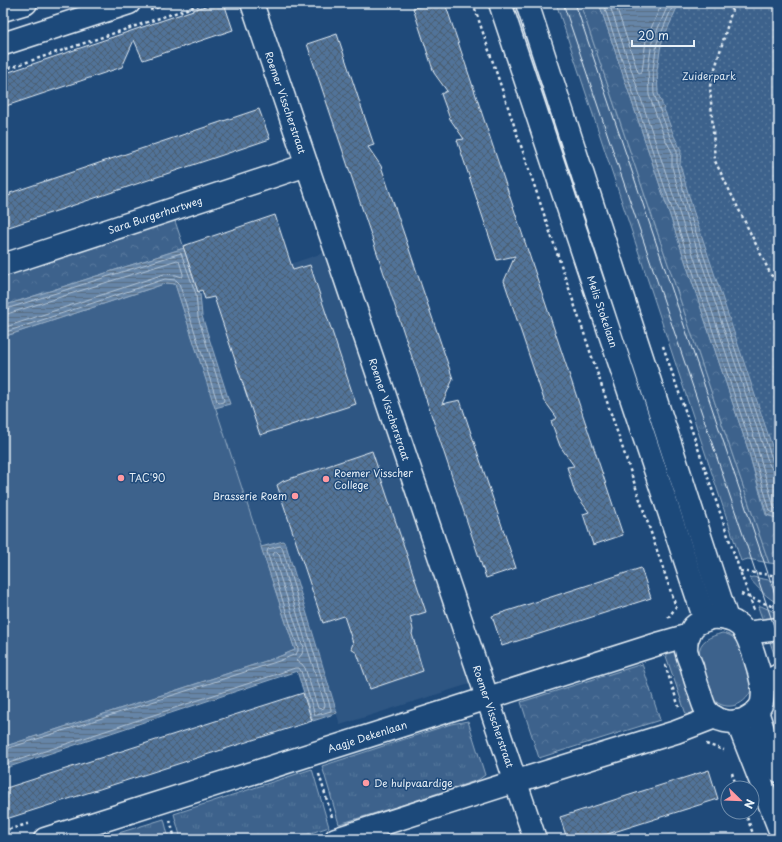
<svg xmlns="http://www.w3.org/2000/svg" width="782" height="842" font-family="'Playpen Sans',sans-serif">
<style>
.built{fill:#2e5683}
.grass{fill:url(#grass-tufts);stroke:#92aac2}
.forest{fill:url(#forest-crowns);stroke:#92aac2}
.park{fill:url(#park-dots);stroke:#92aac2}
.garden{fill:#3c628c;stroke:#92aac2}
.water{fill:url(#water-rules);stroke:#9ab0c7}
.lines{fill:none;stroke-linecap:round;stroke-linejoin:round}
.shore{stroke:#b4c6d8;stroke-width:1}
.building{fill:url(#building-cross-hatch);stroke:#e8f1f8}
.street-casing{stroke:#e8f1f8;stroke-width:25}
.secondary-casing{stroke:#e8f1f8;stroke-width:25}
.path{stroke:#e8f1f8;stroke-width:2.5;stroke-dasharray:3 3;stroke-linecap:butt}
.street{stroke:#1f4a7a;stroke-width:22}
.secondary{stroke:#1f4a7a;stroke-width:22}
.tram{stroke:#e8f1f8;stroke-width:1}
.poi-dot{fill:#ff9aa2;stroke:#1f4a7a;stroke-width:1.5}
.labels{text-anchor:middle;stroke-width:3;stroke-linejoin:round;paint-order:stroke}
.park-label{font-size:10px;fill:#d7e3ed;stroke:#1f4a7a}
.street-label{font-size:10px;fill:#e8f1f8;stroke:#1f4a7a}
.poi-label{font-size:10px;fill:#e8f1f8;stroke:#1f4a7a;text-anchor:start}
</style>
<defs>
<pattern id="grass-tufts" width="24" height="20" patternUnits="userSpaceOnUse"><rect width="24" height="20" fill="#3c628c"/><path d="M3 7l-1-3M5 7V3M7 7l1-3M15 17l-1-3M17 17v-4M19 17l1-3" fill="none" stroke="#58799d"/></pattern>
<pattern id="forest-crowns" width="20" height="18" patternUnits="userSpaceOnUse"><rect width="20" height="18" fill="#3c628c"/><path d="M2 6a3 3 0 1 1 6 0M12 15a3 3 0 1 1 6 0" fill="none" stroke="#58799d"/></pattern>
<pattern id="park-dots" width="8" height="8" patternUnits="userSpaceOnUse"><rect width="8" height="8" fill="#3c628c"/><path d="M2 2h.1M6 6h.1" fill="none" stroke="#58799d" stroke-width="1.8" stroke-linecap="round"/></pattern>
<pattern id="water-rules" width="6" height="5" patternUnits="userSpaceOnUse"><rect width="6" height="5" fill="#6685a7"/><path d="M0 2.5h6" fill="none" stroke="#596d82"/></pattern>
<pattern id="building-cross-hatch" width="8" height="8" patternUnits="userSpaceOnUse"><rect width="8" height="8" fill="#517399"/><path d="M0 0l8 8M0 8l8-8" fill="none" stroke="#4c5e72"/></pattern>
</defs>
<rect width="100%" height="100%" fill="#1f4a7a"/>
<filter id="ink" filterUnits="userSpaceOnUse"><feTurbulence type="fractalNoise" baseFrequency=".025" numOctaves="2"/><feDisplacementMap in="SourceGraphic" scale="8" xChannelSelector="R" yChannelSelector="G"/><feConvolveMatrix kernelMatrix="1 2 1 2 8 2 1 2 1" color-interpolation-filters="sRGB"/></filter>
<g filter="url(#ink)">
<polygon class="built" points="335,249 482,680 340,725 286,545 283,541 261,547 215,408 230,404 202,316 200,294"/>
<g class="grass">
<polygon points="505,3 517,3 670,458 697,572"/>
<polygon points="556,3 580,3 769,563 748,559 741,561"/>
<path d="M753,577L779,582V604C767,598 758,588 749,578Z"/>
<polygon points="759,606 761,606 779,614 779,622 763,621 758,607"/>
<polygon points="779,635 779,669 768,636"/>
<polygon points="674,647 698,711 688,720 666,656 664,649"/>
<polygon points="468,721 485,775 478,780 399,806 339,824 322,766 451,724"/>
<polygon points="312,769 329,827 293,839 181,839 174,814"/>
<polygon points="164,819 169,839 99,839"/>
</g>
<g class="forest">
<polygon points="580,3 599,3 747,446 766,515 776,518 779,517 779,564 769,563"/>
<polygon points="174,218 184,248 3,306 3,276"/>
<polygon points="642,664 660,720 539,758 521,702"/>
</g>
<polygon class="park" points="610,3 779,3 779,505"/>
<g class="garden">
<polygon points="167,283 175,284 295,650 278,657 3,747 3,337"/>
<path d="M722,633C729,634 734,637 738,643L752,687C748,705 726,713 713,699L699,655C699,640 710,637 722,633Z"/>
</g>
<g class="water">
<polygon points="599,3 679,3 661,44 657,70 658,93 674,136 681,150 680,165 693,210 779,467 779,517 776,518 767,515 747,446"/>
<polygon points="184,248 200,294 202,316 230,404 215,408 175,284 167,283 3,337 3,306"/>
<polygon points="283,541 286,545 337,713 313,721 297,671 3,769 3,747 278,657 295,650 261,547"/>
</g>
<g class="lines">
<g class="shore">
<polyline points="603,3 751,445 770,511 775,514 779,514"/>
<polyline points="609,3 756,443 774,507 776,509 779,509"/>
<polyline points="615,3 638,72 640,73 642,72 646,40 662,3"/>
<polyline points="669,3 652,42 648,69 649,95 665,139 672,152 672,167 685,213 769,464 772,469 779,471"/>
<polyline points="674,3 657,43 653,70 654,94 670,137 677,151 677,166 689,212 773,462 776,465 779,466"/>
<polyline points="3,310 181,253 196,294 198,317 224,400 223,402 219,403 217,401 179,283 176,280 165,279 3,333"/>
<polyline points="3,315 7,314 177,260 179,261 183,274 183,276 182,277 176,275 164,274 3,328"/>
<polygon points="277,552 279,554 306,643 306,645 307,647 325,705 324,708 321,709 318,708 305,668 302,664 296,661 297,660 302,654 304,646 302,644 273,555 274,553"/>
<polyline points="3,750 279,661 296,654 298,651 298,648 267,552 268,549 280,546 282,547 331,709 331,711 317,715 315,715 301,671 299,668 295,668 3,765"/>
</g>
</g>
<g class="building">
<polygon points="214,3 224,3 233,30 143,60 134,40 122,67 3,107 3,74"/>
<polygon points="429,3 445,3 623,535 593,545 583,514 589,512 575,493 567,467 574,466 560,446 551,421 557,418 544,400 504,281 515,256 497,260 457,140 464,139 450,119 441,94 447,91 434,73 413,8"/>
<polygon points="337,34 374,145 368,147 381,166 453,379 442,404 460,400 516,568 486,578 307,44"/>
<polygon points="259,109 270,139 3,229 3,197 11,195 10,193"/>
<polygon points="275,215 293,270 310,265 356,404 260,435 214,297 205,299 202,290 198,292 183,246"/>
<polygon points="372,451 426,612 410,617 413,630 412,634 423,671 370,689 357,653 351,649 353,643 344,616 323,623 277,485 283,481"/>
<polygon points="641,568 651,598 502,646 492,616"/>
<polygon points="303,693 312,721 3,820 3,789"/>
<polygon points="709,770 718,799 592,839 567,839 560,817"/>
</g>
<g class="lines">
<defs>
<g id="street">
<path id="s1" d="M252,3L535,839"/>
<polyline points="3,10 26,3"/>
<polyline points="3,44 129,3"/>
<path id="s2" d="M3,265L307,165"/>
<polyline points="745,633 779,629"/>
<polyline points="762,685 779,675"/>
<path id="s3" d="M45,839L488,698L661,643L689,635"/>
<polyline points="336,839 517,781 676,732 715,717"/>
</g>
<g id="secondary">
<path id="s4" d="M500,3L705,620"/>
<polyline points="527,3 727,619"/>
<path d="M710,618C720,617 730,618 739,625C749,633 759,670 762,684C763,689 763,696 762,702C760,711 751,716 743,720C731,724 717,721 709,713C708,712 705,708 705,708C703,703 701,698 700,693C697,685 694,676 692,667C690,662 687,655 686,650C686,643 688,634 692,629C695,623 704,621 710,618Z"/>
<polyline points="757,711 766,739 779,771"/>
<polyline points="737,721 779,828"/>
</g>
</defs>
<use href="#street" class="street-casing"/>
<use href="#secondary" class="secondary-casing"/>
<g class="path">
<polyline points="473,3 676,607"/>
<polyline points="734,3 710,86 715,161 771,275 779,282"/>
<polyline points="150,10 170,3"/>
<polyline points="3,70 205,3"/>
<polyline points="663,346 740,571 754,610"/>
<polyline points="740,571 779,576"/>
<polyline points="741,594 774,607"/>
<polyline points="668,618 676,607"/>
<polyline points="665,665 679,707"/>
<polyline points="706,744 724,750"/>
<polyline points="732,773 737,788"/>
<polyline points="319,774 332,817"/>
<polyline points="745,812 755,839"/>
<polyline points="170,820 175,839"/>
<polyline points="3,831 31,823"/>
</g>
<use href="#street" class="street"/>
<use href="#secondary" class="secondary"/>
<g class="tram">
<polyline points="563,3 779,641"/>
<polyline points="575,3 779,606"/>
</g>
</g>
</g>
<g class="poi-dot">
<circle cx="121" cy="478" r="4"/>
<circle cx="326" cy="479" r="4"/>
<circle cx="295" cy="496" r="4"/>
<circle cx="366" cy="783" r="4"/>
</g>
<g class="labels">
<g class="park-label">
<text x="709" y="80">Zuiderpark</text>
</g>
<g class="street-label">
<text dy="4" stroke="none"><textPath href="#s1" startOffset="105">Roemer Visscherstraat</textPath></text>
<text dy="4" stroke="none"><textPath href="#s2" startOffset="160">Sara Burgerhartweg</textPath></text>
<text dy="4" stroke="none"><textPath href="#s4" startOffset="325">Melis Stokelaan</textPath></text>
<text dy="4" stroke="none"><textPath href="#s1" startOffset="429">Roemer Visscherstraat</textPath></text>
<text dy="4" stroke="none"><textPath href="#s1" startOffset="753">Roemer Visscherstraat</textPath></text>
<text dy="4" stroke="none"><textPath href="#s3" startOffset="338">Aagje Dekenlaan</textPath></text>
</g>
<g class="poi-label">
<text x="334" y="477">Roemer Visscher<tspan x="334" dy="12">College</tspan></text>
<text x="129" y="482">TAC'90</text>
<text x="287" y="500" text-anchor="end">Brasserie Roem</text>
<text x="374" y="787">De hulpvaardige</text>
</g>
</g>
<rect width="782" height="842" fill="none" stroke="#1f4a7a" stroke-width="16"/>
<rect x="8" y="8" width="766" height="826" fill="none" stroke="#e8f1f8" stroke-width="1.5" filter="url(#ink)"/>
<g transform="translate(740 800) rotate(113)"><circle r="19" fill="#1f4a7a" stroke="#6f8dac"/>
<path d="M0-3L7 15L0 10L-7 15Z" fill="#ff9aa2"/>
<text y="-6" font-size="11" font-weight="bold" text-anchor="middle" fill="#e8f1f8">N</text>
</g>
<path d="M632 40v6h62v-6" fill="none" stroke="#e8f1f8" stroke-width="2"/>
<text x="638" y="40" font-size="12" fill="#e8f1f8" stroke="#1f4a7a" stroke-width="3" paint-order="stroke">20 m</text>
</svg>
